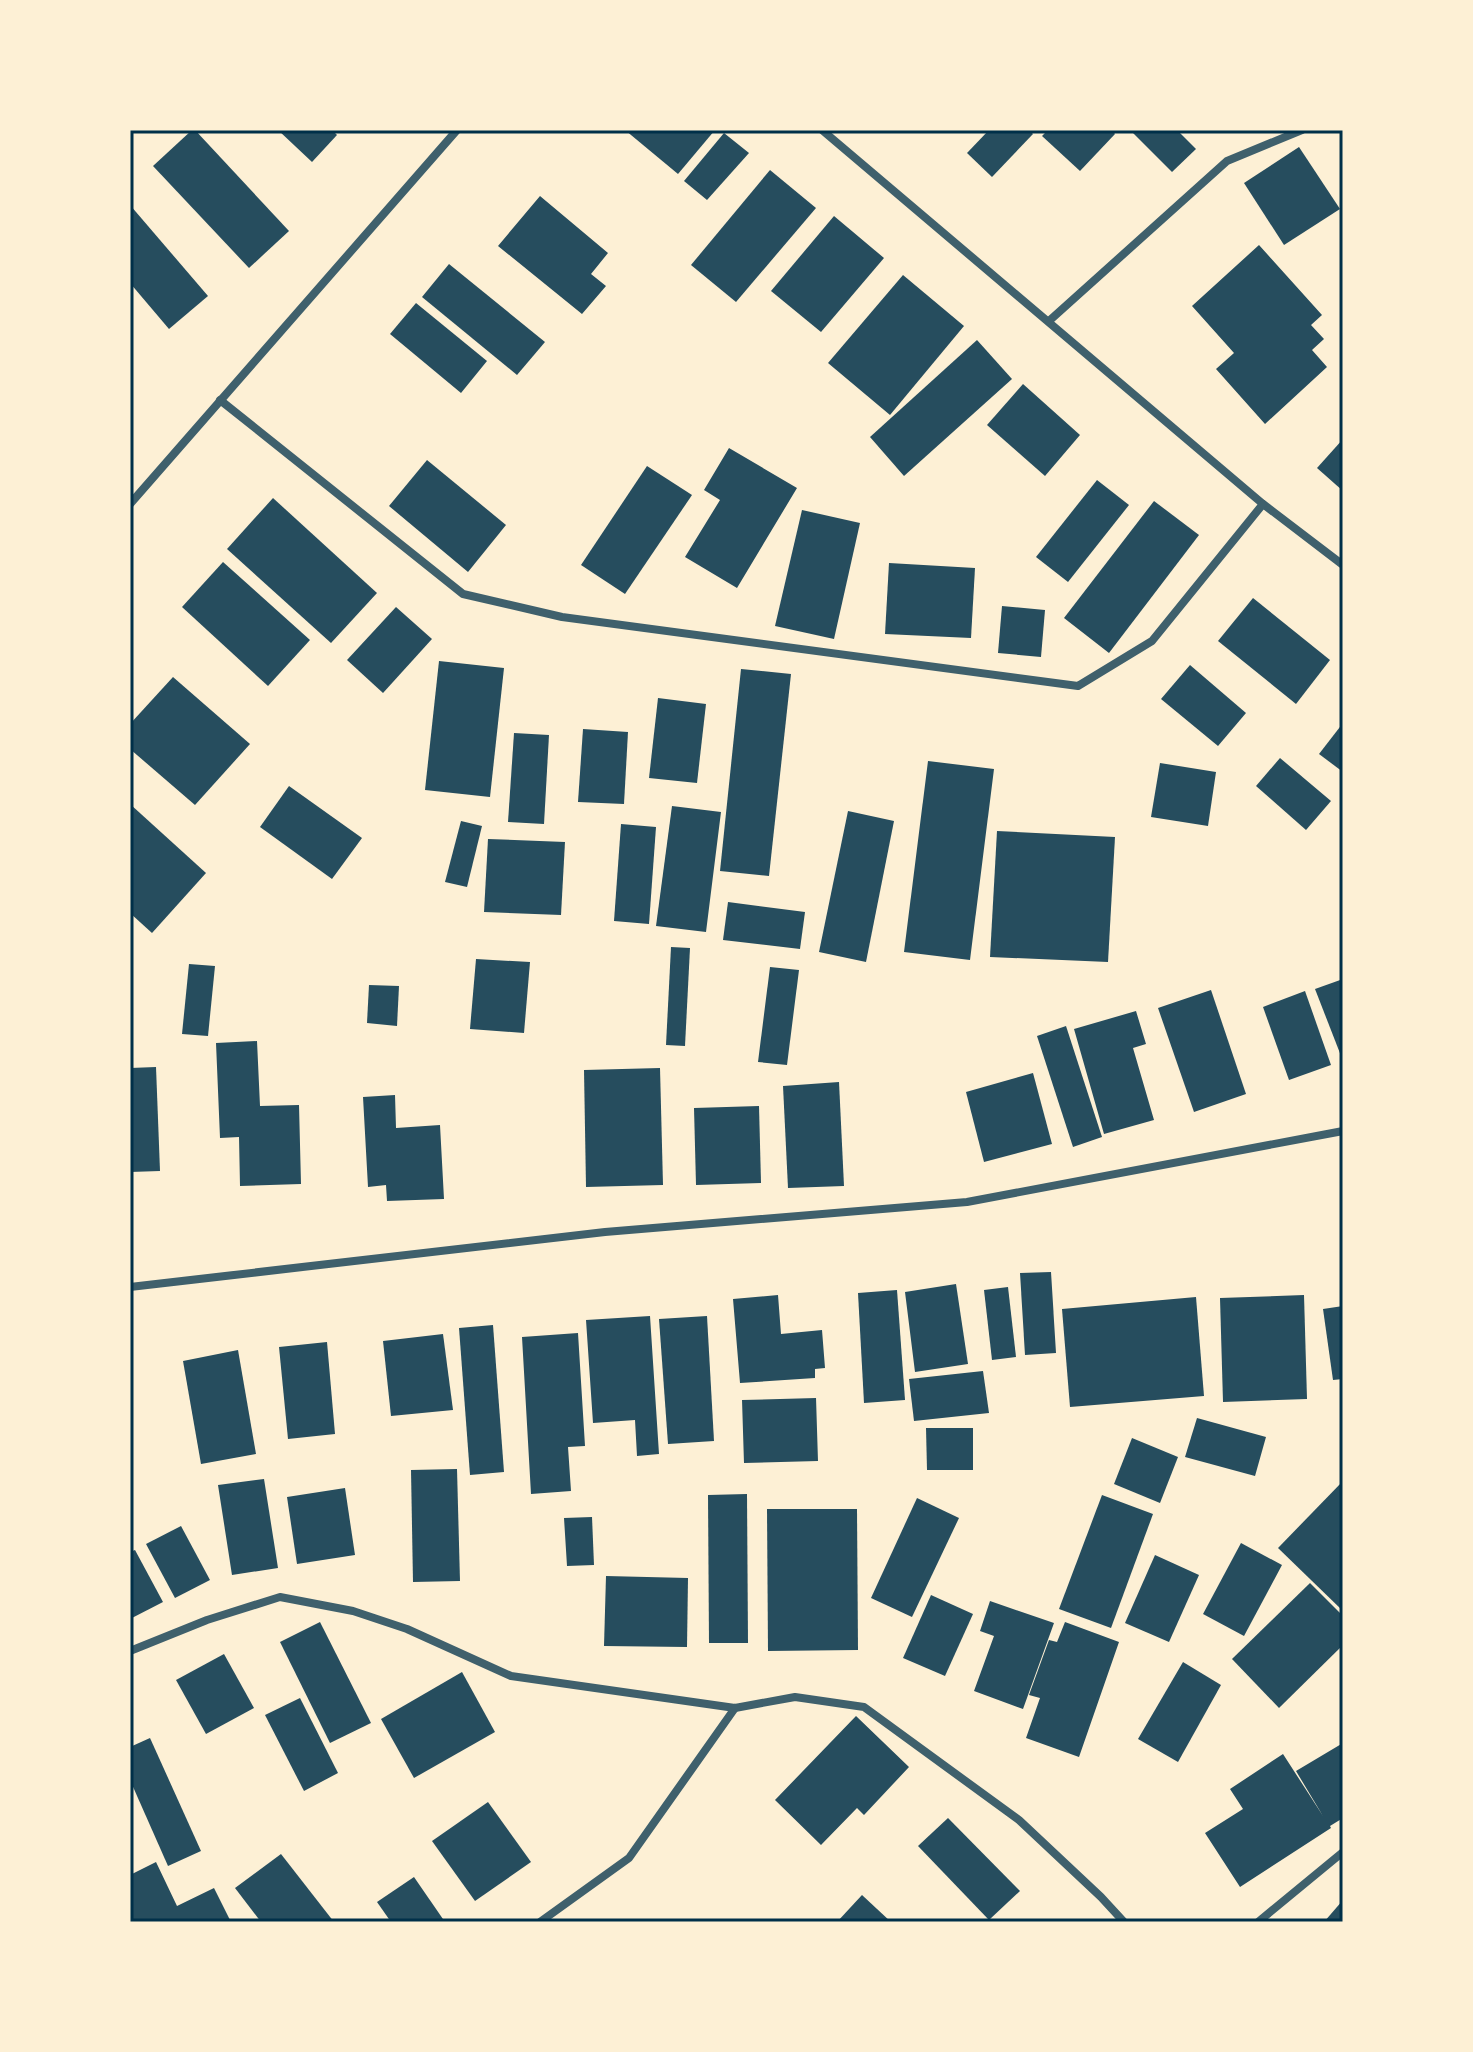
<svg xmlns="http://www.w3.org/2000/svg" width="1473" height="2052" font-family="'IBM Plex Serif',serif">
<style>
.building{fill:#264d5e}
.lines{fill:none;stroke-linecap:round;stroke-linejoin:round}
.minor{stroke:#3f606c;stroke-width:8}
.neatline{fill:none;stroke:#003049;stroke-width:3}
</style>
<rect width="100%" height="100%" fill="#fdf0d5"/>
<g class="building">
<polygon points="192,130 195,130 289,231 249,268 153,166"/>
<polygon points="278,130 332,130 337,135 312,162"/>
<polygon points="625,130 715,130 678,174"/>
<polygon points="989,130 1029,130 1033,134 992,177 967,153"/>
<polygon points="1048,130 1112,130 1115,134 1080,171 1042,136"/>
<polygon points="1130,130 1177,130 1196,149 1172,172"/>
<polygon points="724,133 749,153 707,200 684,181"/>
<polygon points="1299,147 1340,209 1284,245 1244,183"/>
<polygon points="770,170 816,208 736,302 691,265"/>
<polygon points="540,196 608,253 591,274 606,286 582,314 498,246"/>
<polygon points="130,205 208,296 169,329 130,283"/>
<polygon points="834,216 884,258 821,332 771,291"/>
<polygon points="1259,245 1322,315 1311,325 1324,339 1312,350 1327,367 1265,424 1216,369 1234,353 1192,306"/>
<polygon points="449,264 545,342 517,375 422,297"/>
<polygon points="903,275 964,326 890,415 828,363"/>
<polygon points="416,303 487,361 461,393 390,334"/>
<polygon points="977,340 1012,379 904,476 870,437"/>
<polygon points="1023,384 1080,435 1045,476 987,425"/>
<polygon points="1343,439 1343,491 1317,468"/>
<polygon points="729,448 797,488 737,588 685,557 720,500 704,490"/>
<polygon points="427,460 506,525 468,572 389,506"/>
<polygon points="647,466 692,495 625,594 581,565"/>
<polygon points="1097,480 1129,505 1068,582 1036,557"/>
<polygon points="273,498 377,593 331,643 227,549"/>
<polygon points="1154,501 1199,535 1109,653 1064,618"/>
<polygon points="802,510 860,523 834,639 775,626"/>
<polygon points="223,562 310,640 268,686 182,607"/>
<polygon points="889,563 975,568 971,638 885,634"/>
<polygon points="1253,598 1330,660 1296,704 1218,641"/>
<polygon points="1002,606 1045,610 1041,657 998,653"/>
<polygon points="396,607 432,639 383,693 347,660"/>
<polygon points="439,661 504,668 490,797 425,790"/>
<polygon points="1190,665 1246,713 1218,746 1161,699"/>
<polygon points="741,669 791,674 769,876 720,871"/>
<polygon points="173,677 250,744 195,805 130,749 130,724"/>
<polygon points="658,698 706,704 697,783 649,778"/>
<polygon points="1343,723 1343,772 1319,754"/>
<polygon points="583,729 628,732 624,804 578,802"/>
<polygon points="514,733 549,735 544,824 508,822"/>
<polygon points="1280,758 1331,801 1306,830 1256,786"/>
<polygon points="928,761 994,769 970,960 904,952"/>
<polygon points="1160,763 1216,772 1208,826 1151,817"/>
<polygon points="289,786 362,838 332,879 260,827"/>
<polygon points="130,804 206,873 152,933 130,913"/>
<polygon points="672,806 721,812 706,932 656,926"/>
<polygon points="848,811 894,821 866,962 819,952"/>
<polygon points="461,821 482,826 467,887 445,882"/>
<polygon points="621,824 656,827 649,924 614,921"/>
<polygon points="997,831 1115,837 1108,962 990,957"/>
<polygon points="488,839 565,842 561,915 484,912"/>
<polygon points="728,902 805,912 800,949 723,940"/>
<polygon points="671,947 690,948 685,1046 666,1045"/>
<polygon points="476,959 530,962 524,1033 470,1029"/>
<polygon points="189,964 215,966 208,1036 182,1034"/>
<polygon points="770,967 799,970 787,1065 758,1062"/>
<polygon points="1343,979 1343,1061 1315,989"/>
<polygon points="369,985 399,986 397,1026 367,1023"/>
<polygon points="1211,990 1246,1094 1194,1112 1158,1008"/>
<polygon points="1305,991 1331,1065 1289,1080 1263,1007"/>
<polygon points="1136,1011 1146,1044 1133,1048 1154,1120 1104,1134 1074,1029"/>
<polygon points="1066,1026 1102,1137 1073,1147 1037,1036"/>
<polygon points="257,1041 260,1106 299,1105 301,1184 240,1186 239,1137 220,1138 216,1043"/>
<polygon points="156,1067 160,1171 130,1172 130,1068"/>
<polygon points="660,1068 663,1185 586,1187 584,1070"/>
<polygon points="1033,1073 1052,1144 984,1162 966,1092"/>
<polygon points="839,1082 844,1186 788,1188 783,1086"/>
<polygon points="395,1095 396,1128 440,1125 444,1199 387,1201 386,1185 368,1187 363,1097"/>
<polygon points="759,1106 761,1183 696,1185 694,1108"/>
<polygon points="1051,1272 1056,1353 1025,1355 1020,1273"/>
<polygon points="956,1284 968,1364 915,1372 905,1292"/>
<polygon points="1008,1287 1016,1357 992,1360 984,1290"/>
<polygon points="897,1290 905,1400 864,1403 858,1293"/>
<polygon points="778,1295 781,1334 822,1330 825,1368 815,1369 815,1378 740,1383 733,1299"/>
<polygon points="1304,1295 1307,1399 1223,1402 1220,1298"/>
<polygon points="1196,1297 1204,1396 1070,1407 1062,1309"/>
<polygon points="1343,1306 1343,1379 1333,1380 1323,1309"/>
<polygon points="650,1316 659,1454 637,1456 635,1420 593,1423 586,1320"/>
<polygon points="707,1316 714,1441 668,1444 659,1319"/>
<polygon points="493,1325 504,1472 470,1475 459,1328"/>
<polygon points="578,1333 585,1446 568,1447 571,1491 531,1494 522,1337"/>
<polygon points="443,1334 453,1410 391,1416 383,1341"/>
<polygon points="327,1342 335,1434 288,1439 279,1347"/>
<polygon points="238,1350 256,1454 201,1464 183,1361"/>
<polygon points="983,1371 989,1413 914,1421 909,1379"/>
<polygon points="816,1398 818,1461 744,1463 742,1400"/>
<polygon points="1197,1418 1266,1437 1255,1476 1185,1457"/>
<polygon points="926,1428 973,1428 973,1470 927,1470"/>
<polygon points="1132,1438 1178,1457 1160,1503 1114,1484"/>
<polygon points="457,1469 460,1581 413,1582 411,1470"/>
<polygon points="264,1479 278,1568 232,1575 218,1485"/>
<polygon points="1343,1481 1343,1611 1278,1548"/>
<polygon points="345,1488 355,1555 297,1564 287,1497"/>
<polygon points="747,1494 748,1643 709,1643 708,1495"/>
<polygon points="1102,1495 1153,1514 1111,1628 1059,1609"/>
<polygon points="917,1498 959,1518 912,1617 871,1598"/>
<polygon points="767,1509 857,1509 858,1650 768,1651"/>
<polygon points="592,1517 594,1565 567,1566 564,1518"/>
<polygon points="181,1526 210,1580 175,1598 146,1544"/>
<polygon points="1241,1543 1282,1565 1244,1636 1203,1614"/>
<polygon points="135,1550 163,1602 130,1619 130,1552"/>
<polygon points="1155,1555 1199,1575 1169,1642 1125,1623"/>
<polygon points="606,1576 688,1578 687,1647 604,1646"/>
<polygon points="1310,1583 1343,1616 1343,1645 1279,1708 1232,1659"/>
<polygon points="931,1595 973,1614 945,1676 903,1658"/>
<polygon points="990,1601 1054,1623 1023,1709 974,1691 994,1636 980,1631"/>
<polygon points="320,1622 371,1723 330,1743 280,1642"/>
<polygon points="1065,1622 1119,1642 1079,1757 1026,1738 1040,1698 1029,1695 1049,1640 1057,1642"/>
<polygon points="224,1654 254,1708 206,1734 176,1680"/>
<polygon points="1183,1662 1221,1685 1178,1762 1138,1739"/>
<polygon points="462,1672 495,1732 414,1778 381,1719"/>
<polygon points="300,1698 338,1773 304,1791 265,1715"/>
<polygon points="856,1716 909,1767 864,1815 857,1808 821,1845 775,1800"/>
<polygon points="150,1738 201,1851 168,1866 130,1780 130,1747"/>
<polygon points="1343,1743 1343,1818 1330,1826 1331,1828 1240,1887 1205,1833 1243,1809 1230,1789 1283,1754 1323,1816 1296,1771"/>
<polygon points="488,1802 531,1862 475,1901 432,1841"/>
<polygon points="948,1818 1020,1891 989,1920 918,1846"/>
<polygon points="281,1854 334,1922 261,1922 235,1888"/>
<polygon points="156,1862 177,1906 214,1888 231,1922 130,1922 130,1875"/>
<polygon points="414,1877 445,1922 391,1922 377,1902"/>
<polygon points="862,1895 891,1922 837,1922"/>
<polygon points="1343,1900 1343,1922 1324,1922"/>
</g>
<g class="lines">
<g class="minor">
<polyline points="822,130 1263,504 1343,565"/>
<polyline points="1049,321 1227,161 1302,130"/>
<polyline points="220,400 463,594 562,617 1078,686 1152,641 1263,504"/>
<polyline points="130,504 457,130"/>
<polyline points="130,1287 605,1232 967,1202 1343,1131"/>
<polyline points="130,1651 207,1620 280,1597 353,1611 407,1629 511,1676 735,1708 795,1697 864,1707 1019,1820 1101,1897 1124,1922"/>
<polyline points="540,1922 629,1858 735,1708"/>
<polyline points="1258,1922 1343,1852"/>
</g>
</g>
<rect width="1473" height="2052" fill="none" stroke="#fdf0d5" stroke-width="264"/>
<rect x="132" y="132" width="1209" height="1788" class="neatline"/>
</svg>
